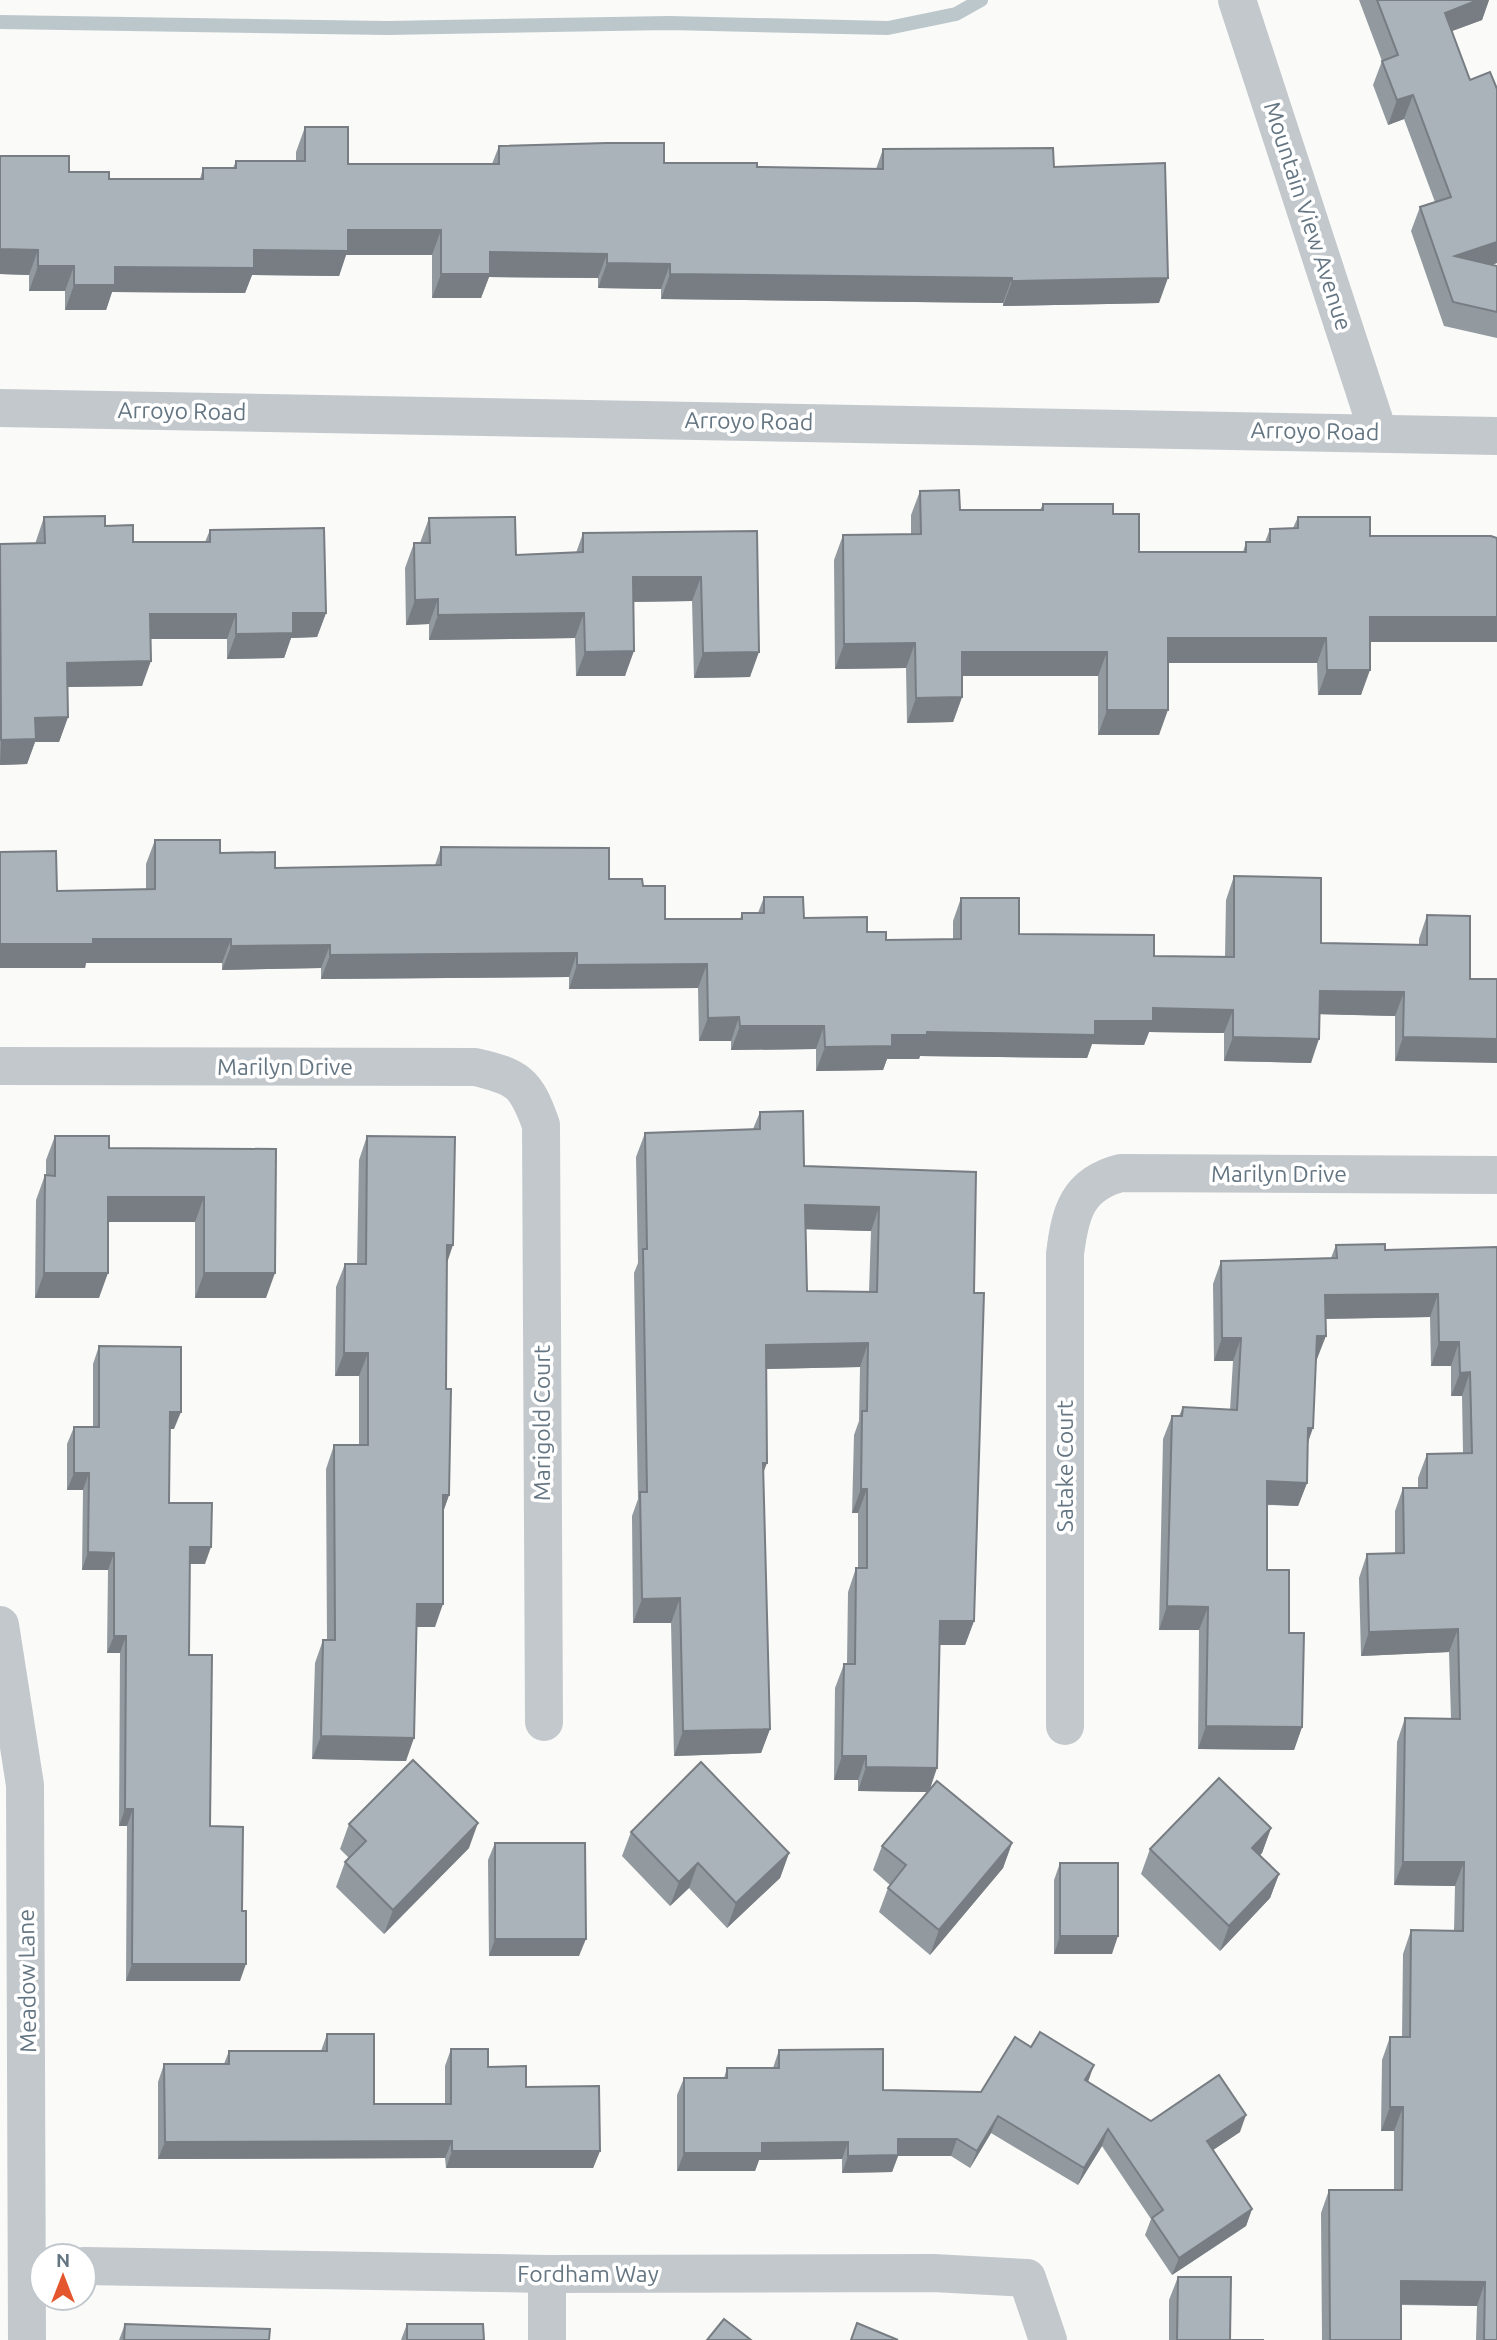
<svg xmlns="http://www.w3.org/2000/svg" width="1497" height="2340" font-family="Ubuntu,sans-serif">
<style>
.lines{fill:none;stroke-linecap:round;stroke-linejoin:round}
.stream{stroke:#bbc7cb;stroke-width:14}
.minor{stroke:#c3c8cc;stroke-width:38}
.wall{fill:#929a9f;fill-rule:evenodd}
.shaded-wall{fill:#777d82}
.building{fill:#aab3b9;stroke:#777d82;stroke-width:2;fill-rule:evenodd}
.labels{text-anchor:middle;stroke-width:7;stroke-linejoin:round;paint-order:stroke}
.street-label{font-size:23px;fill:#657683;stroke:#fff}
</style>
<rect width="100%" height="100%" fill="#fafaf8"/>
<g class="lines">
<polyline class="stream" points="0,22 387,28 669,23 888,28 956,14 981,0"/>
<g class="minor">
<polyline points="1237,0 1378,432"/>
<polyline points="0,408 1497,436"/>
<path d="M0,1066L475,1067C519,1077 526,1083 541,1125L544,1722"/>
<polyline points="0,1625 25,1785 27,2340"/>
<path d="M1065,1726V1254C1070,1213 1077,1184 1121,1173L1497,1175"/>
<polyline points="84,2266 547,2274 933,2273 1027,2278 1048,2340"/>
<polyline points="547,2274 547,2340"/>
</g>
</g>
<g class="wall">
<polygon points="1359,0 1489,0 1482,20 1452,31 1497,263 1492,265 1497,266 1497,338 1444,326 1411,231 1420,207 1435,202 1404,119 1388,125 1373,85 1382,61"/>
<polygon points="305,127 348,164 492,164 499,146 664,163 757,167 876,169 883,149 1054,167 1159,303 1003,306 1003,303 661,299 661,289 598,288 598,278 489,277 481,298 432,298 432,255 346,255 339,276 252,275 245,293 112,292 106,310 65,310 65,291 29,291 29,275 0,274 69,172 109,179 200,179 203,168 233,168 236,161 296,161 296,152"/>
<polygon points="920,491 960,510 1040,510 1043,504 1113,514 1139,552 1243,552 1246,542 1265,542 1270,529 1293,528 1298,517 1370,536 1497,642 1370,642 1361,695 1318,695 1317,663 1168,663 1159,735 1098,735 1098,676 962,676 962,697 953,722 907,723 906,668 835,669 834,560 843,535 911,534 911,515"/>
<polygon points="44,517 105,526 133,542 205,542 210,530 326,613 317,637 291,638 284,658 227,659 227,639 151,639 142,686 68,687 68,717 59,742 35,742 27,764 0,765 0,544 35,544"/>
<polygon points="429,518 516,555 576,553 583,533 757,531 750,677 694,678 692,601 633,602 625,676 576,676 575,638 429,640 429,624 406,625 405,568 414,543 420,543"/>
<polygon points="155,840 220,853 275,868 435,865 441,847 643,886 665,919 740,919 742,913 758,913 764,897 804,918 867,932 886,940 953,939 953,921 961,898 1019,934 1154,956 1225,957 1226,900 1234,876 1321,943 1419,945 1419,939 1427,915 1470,916 1395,1061 1395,1016 1320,1014 1311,1063 1224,1061 1224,1033 1149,1032 1144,1045 1092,1044 1087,1058 920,1056 919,1059 887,1059 883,1070 816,1071 816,1049 731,1050 731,1041 699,1041 698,988 569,989 569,977 321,979 321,968 222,970 222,963 86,963 85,968 0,968 0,852 57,891 146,890 146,864"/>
<path d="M760,1112L804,1166L976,1172L974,1293V1621L965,1645H939L930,1788L1012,1843L1003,1868L930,1955L879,1912L888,1888L890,1885L873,1870L882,1846L927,1792L858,1791V1780H834L835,1688L844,1664H847L848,1592L856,1568H858V1513H852L854,1435L859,1421L860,1367L766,1369L763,1475L770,1729L761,1753L674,1756L671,1623H633L632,1516L638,1499L634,1273L638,1263L636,1157L645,1133L753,1129ZM806,1229L871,1231L869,1292L807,1291Z"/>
<polygon points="55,1136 109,1148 276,1149 266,1298 195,1298 195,1222 108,1222 99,1298 35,1298 36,1200 45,1175 46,1176 46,1160"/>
<polygon points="367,1136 447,1263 446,1389 449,1495 443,1512 435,1627 417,1627 406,1761 312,1759 315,1663 323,1640 327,1640 326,1469 334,1445 359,1445 359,1376 335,1376 336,1287 345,1264 357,1264 359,1160"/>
<polygon points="1336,1245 1385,1250 1497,1247 1497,2340 1476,2340 1477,2306 1401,2305 1401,2340 1322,2340 1321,2213 1329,2190 1394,2190 1394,2131 1381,2131 1382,2060 1390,2037 1402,2037 1403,1954 1411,1930 1454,1931 1455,1886 1394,1885 1397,1742 1405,1718 1451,1719 1449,1652 1361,1656 1359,1578 1367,1554 1395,1553 1395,1511 1403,1488 1418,1488 1418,1478 1427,1454 1463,1453 1462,1396 1451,1396 1451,1366 1431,1366 1430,1317 1325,1319 1317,1359 1316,1359 1308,1444 1307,1483 1298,1506 1267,1505 1267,1570 1289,1633 1302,1727 1294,1750 1198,1749 1199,1630 1159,1630 1163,1439 1172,1416 1179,1416 1183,1407 1230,1410 1233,1361 1214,1361 1213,1284 1221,1261 1331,1258"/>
<polygon points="99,1346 174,1429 170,1429 169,1503 205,1564 190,1564 189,1655 210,1826 240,1981 126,1981 127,1826 119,1826 120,1653 107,1653 108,1570 82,1570 83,1490 67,1490 67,1444 74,1427 93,1427 93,1364"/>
<polygon points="349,1824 469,1848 384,1934 336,1887 345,1862 349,1858 340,1849"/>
<polygon points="1271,1828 1262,1853 1260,1855 1279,1874 1270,1898 1220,1951 1141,1874 1150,1849"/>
<polygon points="631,1832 789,1853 780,1878 727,1928 689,1888 670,1906 622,1856"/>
<polygon points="495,1843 579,1956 489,1956 488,1860"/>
<polygon points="1060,1863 1112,1954 1054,1954 1054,1880"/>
<polygon points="327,2034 374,2104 445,2104 445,2066 451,2049 488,2067 526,2087 600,2151 593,2168 446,2168 445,2158 158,2159 158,2082 164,2064 224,2064 229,2051 321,2051"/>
<polygon points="779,2050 883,2090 981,2092 1088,2082 1151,2121 1240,2132 1213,2150 1252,2209 1246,2226 1172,2275 1145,2235 1151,2219 1102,2146 1078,2185 991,2133 970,2168 951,2156 898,2156 892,2172 842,2173 842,2159 759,2160 755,2171 677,2171 677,2095 684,2078 724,2078 727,2068 773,2068"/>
<polygon points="1178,2277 1230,2340 1264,2340 1169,2340 1169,2300"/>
<polygon points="125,2324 269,2340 119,2340"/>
<polygon points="407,2324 484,2340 401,2340"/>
</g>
<g class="shaded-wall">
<polygon points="1478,0 1489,0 1482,20 1436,37 1445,13"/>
<polygon points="1413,95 1404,119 1388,125 1397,100"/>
<polygon points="348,230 441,230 432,255 346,255 339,276 252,275 245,293 112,292 106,310 65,310 74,285 115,267 254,250"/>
<polygon points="1497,242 1497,263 1446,280 1455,256"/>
<polygon points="0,249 38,250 29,275 0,274"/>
<polygon points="490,252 607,254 598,278 489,277 481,298 432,298 441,274"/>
<polygon points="607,263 670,264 661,289 598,288"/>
<polygon points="38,266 74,266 65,291 29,291"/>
<polygon points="670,274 1012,278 1003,303 661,299"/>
<polygon points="1168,278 1159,303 1003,306 1012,281"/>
<polygon points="633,577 701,577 692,601 624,602"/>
<polygon points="438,599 429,624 406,625 415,600"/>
<polygon points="293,613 326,613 317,637 291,638 284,658 227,659 236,634"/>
<polygon points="584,613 575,638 429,640 438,615"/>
<polygon points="150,614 236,614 227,639 141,639"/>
<polygon points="1370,617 1497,617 1497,642 1361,642"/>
<polygon points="1168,638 1326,638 1317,663 1159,663"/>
<polygon points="915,643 906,668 835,669 844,644"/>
<polygon points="634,651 625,676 576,676 585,652"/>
<polygon points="759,652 750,677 694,678 703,653"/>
<polygon points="962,652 1107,652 1098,676 953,676"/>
<polygon points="151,661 142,686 58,687 67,663"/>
<polygon points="1327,670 1370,670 1361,695 1318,695"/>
<polygon points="962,697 953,722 907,723 916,698"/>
<polygon points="1107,710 1168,710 1159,735 1098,735"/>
<polygon points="68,717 59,742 35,742 27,764 0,765 1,740 35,718"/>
<polygon points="93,939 231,939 222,963 86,963 85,968 0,968 0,944"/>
<polygon points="330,945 321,968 222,970 231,946"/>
<polygon points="577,953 569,977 321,979 330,955"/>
<polygon points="707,964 698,988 569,989 577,965"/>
<polygon points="1320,991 1404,992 1395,1016 1311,1014"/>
<polygon points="1153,1008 1233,1010 1224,1033 1149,1032 1144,1045 1092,1044 1087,1058 920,1056 919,1059 887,1059 883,1070 816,1071 825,1047 892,1035 927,1032 1095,1021"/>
<polygon points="739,1017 731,1041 699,1041 708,1018"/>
<polygon points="740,1026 824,1026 816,1049 731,1050"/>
<polygon points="1233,1037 1319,1039 1311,1063 1224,1061"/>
<polygon points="1403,1037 1497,1039 1497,1063 1395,1061"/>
<polygon points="108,1197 204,1197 195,1222 99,1222"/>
<polygon points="805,1205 879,1207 871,1231 796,1229"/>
<polygon points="447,1245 453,1245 445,1269"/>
<polygon points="44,1273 108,1273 99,1298 35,1298"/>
<polygon points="204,1273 275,1273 266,1298 195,1298"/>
<polygon points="1438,1294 1430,1317 1316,1319 1325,1295"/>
<polygon points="1317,1336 1326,1336 1317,1359 1308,1359"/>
<polygon points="1222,1338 1241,1338 1233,1361 1214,1361"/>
<polygon points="1439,1342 1459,1342 1451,1366 1431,1366"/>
<polygon points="868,1343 860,1367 757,1369 766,1345"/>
<polygon points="344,1353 368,1353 359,1376 335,1376"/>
<polygon points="1470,1372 1462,1396 1451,1396 1460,1373"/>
<polygon points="170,1412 181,1412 174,1429 164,1429"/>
<polygon points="1308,1428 1313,1428 1305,1451"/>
<polygon points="763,1463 767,1463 758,1487"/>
<polygon points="74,1473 89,1473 83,1490 67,1490"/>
<polygon points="1267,1481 1307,1483 1298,1506 1259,1504"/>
<polygon points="861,1489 867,1489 858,1513 852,1513"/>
<polygon points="443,1495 449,1495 441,1518"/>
<polygon points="190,1547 211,1547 205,1564 184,1564"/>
<polygon points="88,1552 114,1553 108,1570 82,1570"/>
<polygon points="680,1598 671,1623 633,1623 642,1599"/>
<polygon points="417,1604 443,1604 435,1627 409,1627"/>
<polygon points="1167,1606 1208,1607 1199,1630 1159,1630"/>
<polygon points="940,1621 974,1621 965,1645 931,1645"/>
<polygon points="1458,1629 1449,1652 1361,1656 1369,1632"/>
<polygon points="114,1636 126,1636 120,1653 107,1653"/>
<polygon points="1206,1726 1302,1727 1294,1750 1198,1749"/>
<polygon points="770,1729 761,1753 674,1756 683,1731"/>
<polygon points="321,1736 414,1738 406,1761 312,1759"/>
<polygon points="842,1756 866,1756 858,1780 834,1780"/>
<polygon points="866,1767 937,1768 929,1792 858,1791"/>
<polygon points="125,1809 133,1809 127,1826 119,1826"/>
<polygon points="478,1823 469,1848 384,1934 393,1910"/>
<polygon points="1271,1828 1262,1853 1243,1873 1252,1848"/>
<polygon points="1012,1843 1003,1868 930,1955 939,1930"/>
<polygon points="789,1853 780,1878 727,1928 736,1903"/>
<polygon points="1403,1862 1464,1862 1455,1886 1394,1885"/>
<polygon points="698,1863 689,1888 670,1906 679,1882"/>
<polygon points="1279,1874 1270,1898 1220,1951 1229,1926"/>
<polygon points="1060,1936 1118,1936 1112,1954 1054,1954"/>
<polygon points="495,1939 586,1939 579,1956 489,1956"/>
<polygon points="132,1964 246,1964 240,1981 126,1981"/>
<polygon points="1094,2065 1088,2082 1085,2080"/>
<polygon points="1390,2107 1403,2107 1394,2131 1381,2131"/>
<polygon points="1246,2115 1240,2132 1201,2158 1207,2141"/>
<polygon points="998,2116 991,2133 970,2168 977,2151"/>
<polygon points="1108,2129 1102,2146 1078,2185 1084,2168"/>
<polygon points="898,2139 957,2139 951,2156 898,2156 892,2172 842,2173 848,2156"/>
<polygon points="452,2141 445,2158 158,2159 165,2142"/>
<polygon points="848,2142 842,2159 759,2160 755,2171 677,2171 684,2153 762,2143"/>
<polygon points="452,2151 600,2151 593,2168 446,2168"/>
<polygon points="1252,2209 1246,2226 1172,2275 1179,2258"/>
<polygon points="1401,2281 1485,2282 1477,2306 1393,2304"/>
</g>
<g class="building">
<polygon points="1377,0 1478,0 1445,13 1470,80 1490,72 1497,89 1497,242 1455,256 1497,266 1497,312 1453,302 1420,207 1451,197 1413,95 1397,100 1382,61 1398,55"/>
<polygon points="305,127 348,127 348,164 499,164 499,146 607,143 664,143 664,163 757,163 757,167 883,169 883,149 1053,148 1054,167 1165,163 1168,278 1012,281 1012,278 670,274 670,264 607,263 607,254 490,252 490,274 441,274 441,230 348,230 348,251 254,250 254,268 115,267 115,285 74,285 74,266 38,266 38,250 0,249 0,156 69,156 69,172 109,172 109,179 203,179 203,168 236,168 236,161 305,161"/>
<polygon points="959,490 960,510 1043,510 1043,504 1113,504 1113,514 1139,514 1139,552 1246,552 1246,542 1270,542 1270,529 1298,528 1298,517 1370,517 1370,536 1491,536 1497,538 1497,617 1370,617 1370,670 1327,670 1326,638 1168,638 1168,710 1107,710 1107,652 962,652 962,697 916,698 915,643 844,644 843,535 921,534 920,491"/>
<polygon points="105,516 105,526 133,525 133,542 210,542 210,530 324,528 326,613 293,613 293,633 236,634 236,614 150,614 151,661 67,663 68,717 35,718 36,739 1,740 0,544 45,543 44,517"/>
<polygon points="515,517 516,555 583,552 583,533 757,531 759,652 703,653 701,577 633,577 634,651 585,652 584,613 438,615 438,599 415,600 414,543 430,543 429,518"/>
<polygon points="155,840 220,840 220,853 275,852 275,868 441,865 441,847 609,848 609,879 642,879 643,886 665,886 665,919 742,919 742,913 764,913 764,897 803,897 804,918 867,917 867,932 886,932 886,940 961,939 961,898 1019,898 1019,934 1154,935 1154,956 1234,957 1234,876 1321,878 1321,943 1427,945 1427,915 1470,916 1470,979 1497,979 1497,1039 1403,1037 1404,992 1320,991 1319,1039 1233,1037 1233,1010 1153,1008 1153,1021 1095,1021 1095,1035 927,1032 927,1035 892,1035 892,1046 825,1047 824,1026 740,1026 739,1017 708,1018 707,964 577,965 577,953 330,955 330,945 231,946 231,939 93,939 93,944 0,944 0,852 56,851 57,891 155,889"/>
<path d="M803,1111L804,1166L976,1172L974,1293H984L974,1621H940L937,1768L866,1767V1756H842L844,1664H855L856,1568H867V1489H861L862,1411H867L868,1343L766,1345L767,1463H763L770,1729L683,1731L680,1598L642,1599L640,1492H647L643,1249H647L645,1133L760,1129V1112ZM805,1205L879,1207L877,1292L807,1291Z"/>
<polygon points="55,1136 109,1136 109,1148 276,1149 275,1273 204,1273 204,1197 108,1197 108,1273 44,1273 45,1175 55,1176"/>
<polygon points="367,1136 455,1137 453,1245 447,1245 446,1389 451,1389 449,1495 443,1495 443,1604 417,1604 414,1738 321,1736 323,1640 335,1640 334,1445 368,1445 368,1353 344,1353 345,1264 366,1264"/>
<polygon points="1385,1244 1385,1250 1497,1247 1497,2340 1484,2340 1485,2282 1401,2281 1401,2340 1330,2340 1329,2190 1402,2190 1403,2107 1390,2107 1390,2037 1410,2037 1411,1930 1463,1931 1464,1862 1403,1862 1405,1718 1460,1719 1458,1629 1369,1632 1367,1554 1404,1553 1403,1488 1427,1488 1427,1454 1472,1453 1470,1372 1460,1373 1459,1342 1439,1342 1438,1294 1325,1295 1326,1336 1317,1336 1313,1428 1308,1428 1307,1483 1267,1481 1267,1570 1289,1570 1289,1633 1304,1633 1302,1727 1206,1726 1208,1607 1167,1606 1172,1416 1182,1416 1183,1407 1237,1410 1241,1338 1222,1338 1221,1261 1337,1258 1336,1245"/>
<polygon points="99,1346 181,1347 181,1412 170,1412 169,1503 212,1503 211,1547 190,1547 189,1655 212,1655 210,1826 243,1827 242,1911 246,1911 246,1964 132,1964 133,1809 125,1809 126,1636 114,1636 114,1553 88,1552 89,1473 74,1473 74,1427 99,1427"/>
<polygon points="413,1760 478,1823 393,1910 345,1862 366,1841 349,1824"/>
<polygon points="701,1762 789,1853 736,1903 698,1863 679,1882 631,1832"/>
<polygon points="1219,1778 1271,1828 1252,1848 1279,1874 1229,1926 1150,1849"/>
<polygon points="937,1781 1012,1843 939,1930 888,1888 906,1865 882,1846"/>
<polygon points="495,1843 585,1843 586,1939 495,1939"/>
<rect x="1060" y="1863" width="58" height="73"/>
<polygon points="1040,2032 1094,2065 1085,2080 1151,2121 1219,2075 1246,2115 1207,2141 1252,2209 1179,2258 1152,2218 1163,2210 1108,2129 1084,2168 998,2116 977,2151 957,2139 898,2139 898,2155 848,2156 848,2142 762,2143 762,2153 684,2153 684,2078 727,2078 727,2068 779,2068 779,2050 883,2049 883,2090 981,2092 1015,2037 1031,2047"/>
<polygon points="327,2034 374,2034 374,2104 451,2104 451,2049 488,2049 488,2067 526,2066 526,2087 599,2086 600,2151 452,2151 452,2141 165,2142 164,2064 229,2064 229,2051 327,2051"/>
<polygon points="1178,2277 1231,2277 1230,2340 1264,2340 1177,2340"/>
<polygon points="724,2319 751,2340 707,2340"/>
<polygon points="857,2323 898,2340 851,2340"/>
<polygon points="125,2324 270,2329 269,2340 124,2340"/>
<polygon points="407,2324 483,2324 484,2340 407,2340"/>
</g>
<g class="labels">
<g class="street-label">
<text transform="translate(1308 216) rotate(72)" y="8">Mountain View Avenue</text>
<text transform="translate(182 411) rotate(1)" y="8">Arroyo Road</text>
<text transform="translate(749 421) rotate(1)" y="8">Arroyo Road</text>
<text transform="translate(1315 431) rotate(1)" y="8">Arroyo Road</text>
<text x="285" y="1075">Marilyn Drive</text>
<text x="1279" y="1182">Marilyn Drive</text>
<text transform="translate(542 1423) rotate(-90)" y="8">Marigold Court</text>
<text transform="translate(1065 1466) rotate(-90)" y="8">Satake Court</text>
<text transform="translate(27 1981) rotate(-91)" y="8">Meadow Lane</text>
<text x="588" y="2282">Fordham Way</text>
</g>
</g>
<g transform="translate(63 2277)"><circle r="33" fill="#ffffff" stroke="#c1c8cd" stroke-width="2"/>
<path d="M0-5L12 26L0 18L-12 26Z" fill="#e4572e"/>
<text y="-10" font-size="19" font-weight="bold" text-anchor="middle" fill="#657683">N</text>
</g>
</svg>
